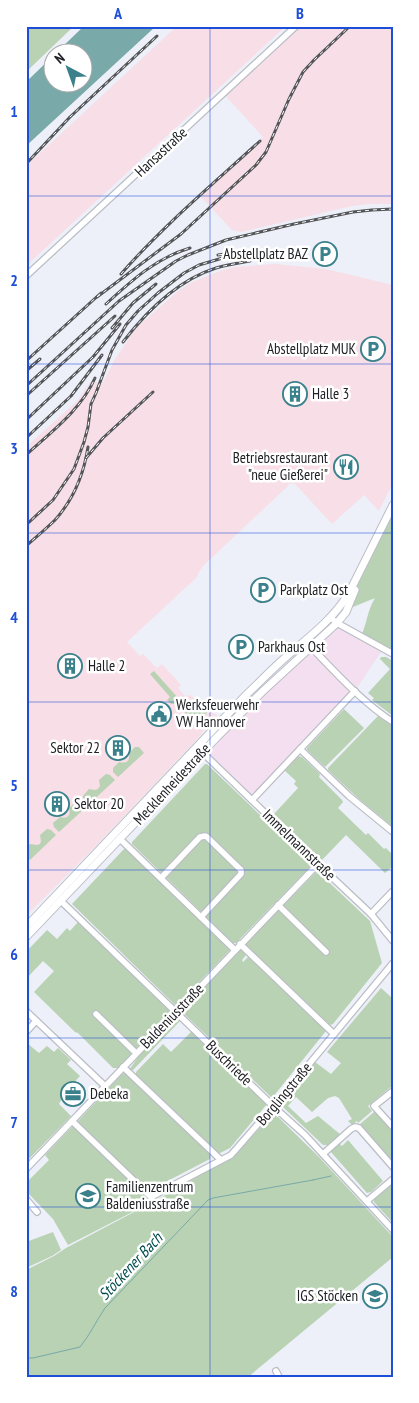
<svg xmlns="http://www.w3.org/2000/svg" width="419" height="1403" font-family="'PT Sans Narrow',sans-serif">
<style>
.commercial{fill:#f3dfef}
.industrial{fill:#f8dee6}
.green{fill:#b8d2b3}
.water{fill:#79a9a9}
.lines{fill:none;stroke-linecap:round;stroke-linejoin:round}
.stream{stroke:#79a9a9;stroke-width:1}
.minor-casing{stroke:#bbbec6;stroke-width:8}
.major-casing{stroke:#bbbec6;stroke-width:9}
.minor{stroke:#fff;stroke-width:5.5}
.major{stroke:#fff;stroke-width:7}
.rail-casing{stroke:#535559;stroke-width:3}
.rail{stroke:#fff;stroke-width:1;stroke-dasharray:4;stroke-linecap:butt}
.grid{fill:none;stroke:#1d4ed8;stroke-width:1;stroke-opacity:0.55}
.labels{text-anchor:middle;stroke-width:5;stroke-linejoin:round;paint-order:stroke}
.street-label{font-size:15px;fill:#202124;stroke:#fff}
.poi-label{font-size:15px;fill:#202124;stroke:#fff;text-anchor:start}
.water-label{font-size:16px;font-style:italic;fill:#004b4c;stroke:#fff}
.neatline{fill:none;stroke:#1d4ed8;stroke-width:2}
.grid-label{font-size:16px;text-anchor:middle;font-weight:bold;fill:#1d4ed8}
</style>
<rect width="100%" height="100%" fill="#edf0f8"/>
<polygon class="commercial" points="337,623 383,649 355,691 252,800 202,752"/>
<g class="industrial">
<polygon points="177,26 286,26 26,266 26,166"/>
<polygon points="296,26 393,26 393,204 369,204 352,206 241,232 232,230 199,195 263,137 224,94"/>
<polygon points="275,264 326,269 393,285 393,483 379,511 364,495 332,524 295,484 290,483 289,485 202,567 196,578 127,642 140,656 143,654 157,668 162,664 181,685 178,688 185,696 190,695 218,716 212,722 210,721 205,726 206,728 201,734 201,735 95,847 26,916 26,447 77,401 91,381 102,384 115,359 137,327 177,292 190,283 220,271 234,267"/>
</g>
<g class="green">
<polygon points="26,26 74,26 26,72"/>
<path d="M393,505V654L361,636C367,624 367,611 375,598L353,607L349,605L366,560Z"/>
<polygon points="381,657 386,657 393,661 393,716 372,700 374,698 368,693 390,669 380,659"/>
<polygon points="154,671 179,699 174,704 171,704 167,700 170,697 150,674"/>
<polygon points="195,699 210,710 195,723 179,706 184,701 190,703"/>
<polygon points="344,709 364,728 325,767 307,750 307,748"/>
<polygon points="378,716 393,726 393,827 360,800 328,770 328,768"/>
<path d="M135,747H139L144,753L118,777L113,772V768L119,762C127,764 130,761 129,753Z"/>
<polygon points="298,756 302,757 320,774 319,777 342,800 343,802 338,808 366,835 368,833 384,849 386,848 393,855 393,866 385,873 346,835 322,860 274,814 298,788 294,784 296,781 284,770"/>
<polygon points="205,764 207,764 310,863 310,867 236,943 233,943 132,844 132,842"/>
<polygon points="106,774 110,775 115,780 88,805 83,799 83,796 89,789 95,790 98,789 100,786 99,780"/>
<path d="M76,802H80L85,808L59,832L54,827L53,823L60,817C68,819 71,816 69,808Z"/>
<polygon points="47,829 51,830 56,835 30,860 26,856 26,848 30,844 37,845 40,844 41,841 40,835"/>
<polygon points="125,848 229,949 229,951 177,1005 175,1005 72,904"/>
<polygon points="317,871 370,921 382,963 333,1024 330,1025 245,945"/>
<polygon points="78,922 170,1010 170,1013 118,1068 113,1068 78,1033 75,1032 34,992 54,971 43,961 26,979 26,952 47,930 57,939 67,928 70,931"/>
<polygon points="241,950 246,955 242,960 243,962 249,956 326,1031 272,1098 181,1011 239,951"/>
<polygon points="381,988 391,997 393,996 393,1085 368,1106 372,1111 358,1123 357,1121 352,1125 348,1121 352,1119 339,1098 335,1096 328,1098 312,1112 296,1097 288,1106 306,1123 318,1116 341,1135 329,1145 323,1145 283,1107 282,1104 315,1062 331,1074 341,1063 327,1052"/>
<polygon points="176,1016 180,1020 180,1021 133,1070 129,1070 141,1053"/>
<polygon points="192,1031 267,1104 230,1148 218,1154 136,1076 136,1072 163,1044 171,1052"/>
<polygon points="27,1043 39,1053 47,1046 54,1052 58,1048 71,1060 67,1064 80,1076 66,1091 59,1104 71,1116 26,1162 26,1044"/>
<polygon points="125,1073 210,1154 210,1159 150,1190 147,1190 83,1128 78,1121 122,1074"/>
<polygon points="374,1112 377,1112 393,1129 393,1164 359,1125"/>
<polygon points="273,1114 276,1115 319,1157 393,1237 393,1257 248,1377 26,1377 26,1270 54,1256 66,1248 153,1202 235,1155"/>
<polygon points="72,1127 74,1127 143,1192 150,1203 68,1245 53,1219 28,1193 29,1192 26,1189 26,1183 49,1160 45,1155"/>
<polygon points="348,1140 383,1181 371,1192 367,1193 331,1152 331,1150 339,1143 342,1146"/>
<polygon points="393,1182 393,1223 374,1202 374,1199"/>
<polygon points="53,1232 61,1250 52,1256 26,1268 26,1242"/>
</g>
<polygon class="water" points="84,26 156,26 26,146 26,82 52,57 52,82 82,82 82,52 57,52"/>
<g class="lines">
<g class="stream">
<polyline points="313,1180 331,1176"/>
<path d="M26,1358H33L80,1347C90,1335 96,1321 105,1308L208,1200L213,1198L313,1180"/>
</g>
<defs>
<g id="minor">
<polyline points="26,276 296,26"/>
<polyline points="331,618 337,623 393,654"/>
<path d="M311,647C336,673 362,702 393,722"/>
<polyline points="300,749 349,796 393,832"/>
<polyline points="202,752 318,864 371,914 393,941"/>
<polyline points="252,800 355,691"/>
<polyline points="120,839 235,950"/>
<polyline points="161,878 200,837 205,836 207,837 241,870 241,874 201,917"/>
<polyline points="61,901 274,1107 305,1135 393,1230"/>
<polyline points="278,905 326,952"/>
<polyline points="371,914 393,891"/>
<polyline points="240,944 334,1034"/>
<polyline points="26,1011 105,1086"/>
<polyline points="96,1014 136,1053"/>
<polyline points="26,1032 36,1021"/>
<polyline points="123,1067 221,1160"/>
<polyline points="393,1091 374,1106 393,1127"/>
<polyline points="72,1121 151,1197 231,1155 286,1092 393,963"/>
<polyline points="323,1154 351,1129 355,1127 359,1128 393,1167"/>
<polyline points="26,1169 318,864"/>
<polyline points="26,1199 37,1212"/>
<polyline points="367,1201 393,1179"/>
<polyline points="276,1371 279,1377"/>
</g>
<g id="major">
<path d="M26,927L247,694C260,682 272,669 286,657C309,637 331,621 348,595L393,505"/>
<polyline points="26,937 217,737 263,691 337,623 346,612 355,590"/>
</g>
</defs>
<use href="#minor" class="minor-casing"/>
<use href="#major" class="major-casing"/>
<use href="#minor" class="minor"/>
<use href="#major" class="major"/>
<defs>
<g id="rail">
<polyline points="26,164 70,117 157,36"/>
<polyline points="218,255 237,252"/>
<path d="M121,274C163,226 213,184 260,141"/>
<polyline points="97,297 181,234 256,165 266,152 289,99 303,72 314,60 350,26"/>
<path d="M106,304C131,281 156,258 190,248"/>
<polyline points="112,328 133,303 156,284"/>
<path d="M123,342C146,312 178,280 216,268C227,265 239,263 250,261"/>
<polyline points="26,361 101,293"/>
<polyline points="26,371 40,359"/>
<polyline points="26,386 119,301 176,261 188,255 226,240 294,224 353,212 372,210 393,209"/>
<polyline points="26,396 115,316"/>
<polyline points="26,420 93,357 120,324"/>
<polyline points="26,438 71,396 102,355"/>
<path d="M26,455C51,432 81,410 95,378"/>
<polyline points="86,458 103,438 153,392"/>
<polyline points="26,525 53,500 74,469 84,442 88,427 91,404 96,393 112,350 126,325 138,311 158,293 184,273 199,265 226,257"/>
<path d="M26,546C36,537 46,529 55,520C73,500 84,473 88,447"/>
</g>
</defs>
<use href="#rail" class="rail-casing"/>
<use href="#rail" class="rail"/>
</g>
<path class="grid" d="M210,26V1377M26,196H393M26,364H393M26,533H393M26,702H393M26,870H393M26,1038H393M26,1207H393"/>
<defs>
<symbol id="parking-ring" viewBox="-11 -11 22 22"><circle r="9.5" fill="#fff" stroke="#3b818c" stroke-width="1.5"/><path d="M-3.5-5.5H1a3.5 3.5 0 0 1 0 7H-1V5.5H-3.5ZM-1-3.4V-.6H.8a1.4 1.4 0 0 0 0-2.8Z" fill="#3b818c"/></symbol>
<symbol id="building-ring" viewBox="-11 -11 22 22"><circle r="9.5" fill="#fff" stroke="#3b818c" stroke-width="1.5"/><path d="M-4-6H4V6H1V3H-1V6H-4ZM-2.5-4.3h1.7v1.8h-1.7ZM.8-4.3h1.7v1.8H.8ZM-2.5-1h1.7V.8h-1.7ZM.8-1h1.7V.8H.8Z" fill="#3b818c"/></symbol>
<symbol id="restaurant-ring" viewBox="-11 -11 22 22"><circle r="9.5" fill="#fff" stroke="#3b818c" stroke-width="1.5"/><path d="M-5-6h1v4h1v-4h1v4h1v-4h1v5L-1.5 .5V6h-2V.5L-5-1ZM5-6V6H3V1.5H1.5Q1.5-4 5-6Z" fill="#3b818c"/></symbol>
<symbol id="civic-ring" viewBox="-11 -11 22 22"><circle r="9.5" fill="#fff" stroke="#3b818c" stroke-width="1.5"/><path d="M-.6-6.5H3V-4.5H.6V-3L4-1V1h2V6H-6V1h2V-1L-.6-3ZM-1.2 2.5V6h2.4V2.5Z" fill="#3b818c"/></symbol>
<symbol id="office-ring" viewBox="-11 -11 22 22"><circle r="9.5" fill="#fff" stroke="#3b818c" stroke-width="1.5"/><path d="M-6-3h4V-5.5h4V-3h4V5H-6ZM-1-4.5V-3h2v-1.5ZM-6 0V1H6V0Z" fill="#3b818c"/></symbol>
<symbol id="school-ring" viewBox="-11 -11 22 22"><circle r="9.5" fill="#fff" stroke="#3b818c" stroke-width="1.5"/><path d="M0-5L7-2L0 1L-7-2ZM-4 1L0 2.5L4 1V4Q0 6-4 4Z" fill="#3b818c"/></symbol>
</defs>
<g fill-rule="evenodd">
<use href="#parking-ring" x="311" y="240" width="28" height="28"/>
<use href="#parking-ring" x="359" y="335" width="28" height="28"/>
<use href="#building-ring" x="281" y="380" width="28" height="28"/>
<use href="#restaurant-ring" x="332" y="453" width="28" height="28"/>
<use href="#parking-ring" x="249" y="576" width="28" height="28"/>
<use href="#parking-ring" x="227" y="633" width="28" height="28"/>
<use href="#building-ring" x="56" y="652" width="28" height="28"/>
<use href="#civic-ring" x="145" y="700" width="28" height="28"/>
<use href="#building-ring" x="104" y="734" width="28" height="28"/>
<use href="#building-ring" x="43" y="790" width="28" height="28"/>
<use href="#office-ring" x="59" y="1080" width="28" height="28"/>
<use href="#school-ring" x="74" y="1182" width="28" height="28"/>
<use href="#school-ring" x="361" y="1282" width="28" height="28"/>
</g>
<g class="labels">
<g class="street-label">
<text transform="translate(161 152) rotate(-43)" y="5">Hansastraße</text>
<text transform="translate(172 784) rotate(-47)" y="5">Mecklenheidestraße</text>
<text transform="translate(299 845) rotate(44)" y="5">Immelmannstraße</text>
<text transform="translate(172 1016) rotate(-46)" y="5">Baldeniusstraße</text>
<text transform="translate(229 1063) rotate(44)" y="5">Buschriede</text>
<text transform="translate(284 1094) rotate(-50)" y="5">Borglingstraße</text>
</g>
<g class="poi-label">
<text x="308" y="259" text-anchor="end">Abstellplatz BAZ</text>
<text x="356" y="354" text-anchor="end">Abstellplatz MUK</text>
<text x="312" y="399">Halle 3</text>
<text x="328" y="463" text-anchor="end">Betriebsrestaurant<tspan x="328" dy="17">"neue Gießerei"</tspan></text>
<text x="280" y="595">Parkplatz Ost</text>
<text x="258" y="652">Parkhaus Ost</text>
<text x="88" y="671">Halle 2</text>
<text x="176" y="710">Werksfeuerwehr<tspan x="176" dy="17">VW Hannover</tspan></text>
<text x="100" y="753" text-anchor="end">Sektor 22</text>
<text x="74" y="809">Sektor 20</text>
<text x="90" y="1099">Debeka</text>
<text x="106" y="1192">Familienzentrum<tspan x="106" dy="17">Baldeniusstraße</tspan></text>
<text x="358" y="1301" text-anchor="end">IGS Stöcken</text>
</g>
<g class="water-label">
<text transform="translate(130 1266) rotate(-47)" y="6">Stöckener Bach</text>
</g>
</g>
<rect width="419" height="1403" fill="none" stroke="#ffffff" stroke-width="55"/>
<g transform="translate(68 68) rotate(319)"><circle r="24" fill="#ffffff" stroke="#a6a6a7"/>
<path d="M0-4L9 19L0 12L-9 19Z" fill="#3b818c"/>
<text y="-8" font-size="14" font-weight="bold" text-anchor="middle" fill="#202124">N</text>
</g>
<rect x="28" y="28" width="364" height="1348" class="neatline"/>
<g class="grid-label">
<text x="118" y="19">A</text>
<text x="300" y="19">B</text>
<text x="14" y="117">1</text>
<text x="14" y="286">2</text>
<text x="14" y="454">3</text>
<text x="14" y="623">4</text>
<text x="14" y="791">5</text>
<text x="14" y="960">6</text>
<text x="14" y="1128">7</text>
<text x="14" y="1297">8</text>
</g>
</svg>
